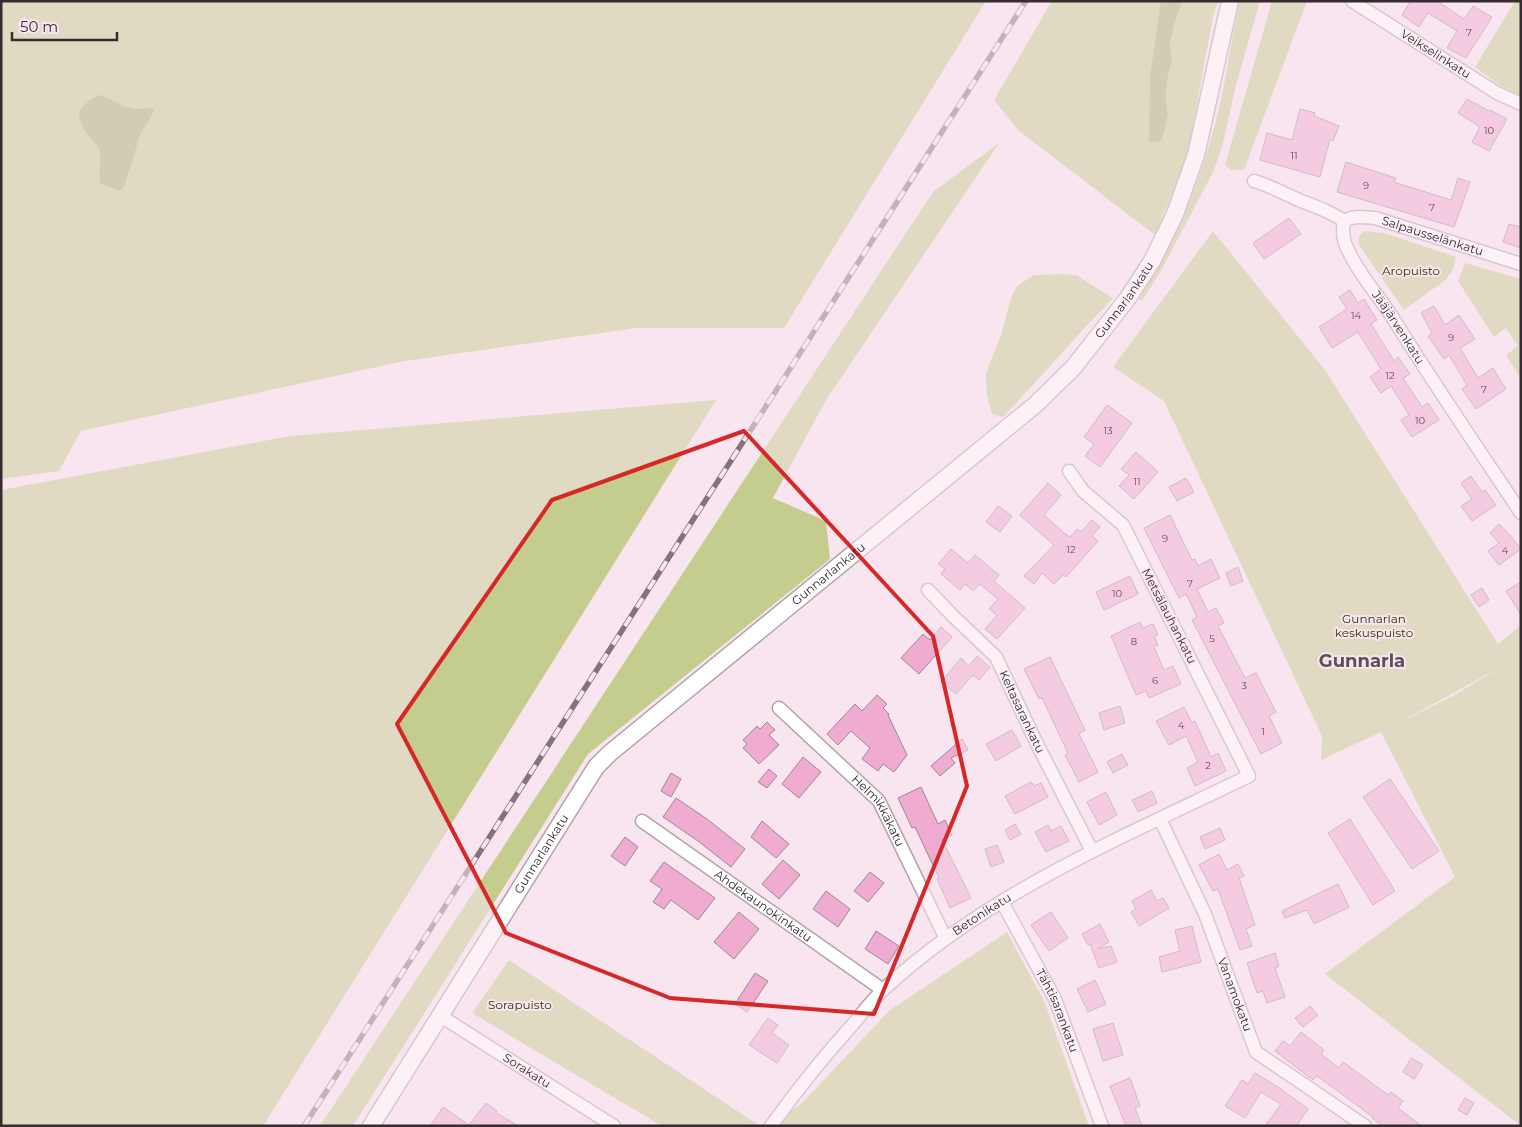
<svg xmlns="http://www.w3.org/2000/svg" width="1522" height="1127" font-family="Montserrat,sans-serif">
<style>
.green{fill:#c4cd8d;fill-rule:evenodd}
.water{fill:#a5af69}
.building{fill:#efabd0;stroke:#9b8a93}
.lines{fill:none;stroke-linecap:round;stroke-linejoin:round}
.minor-casing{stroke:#b4a2ab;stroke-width:15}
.tertiary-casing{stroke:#b4a2ab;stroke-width:19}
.minor{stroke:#fff;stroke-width:12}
.tertiary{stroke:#fff;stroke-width:16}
.rail-casing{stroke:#81757b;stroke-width:5.5}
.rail{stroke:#f8e5ef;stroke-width:4;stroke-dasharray:11;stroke-linecap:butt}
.marked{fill:none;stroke:#d62828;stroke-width:4;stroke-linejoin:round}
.labels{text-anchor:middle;stroke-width:4;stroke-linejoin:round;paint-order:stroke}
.number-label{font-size:10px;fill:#634c58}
.street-label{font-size:12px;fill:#342c30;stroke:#f8e5ef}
.park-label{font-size:12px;fill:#323700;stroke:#f8e5ef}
.district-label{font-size:18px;font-weight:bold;fill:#5e4f57;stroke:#f8e5ef}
</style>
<rect width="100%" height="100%" fill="#f8e5ef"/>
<g class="green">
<polygon points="1,1 986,1 784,328 637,328 405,361 81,431 59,471 1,479"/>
<polygon points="1052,1 1162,1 1160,5 1150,76 1150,143 1161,141 1168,114 1166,102 1167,81 1172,60 1170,42 1175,22 1183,1 1218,1 1213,17 1187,157 1155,235 1019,131 994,100"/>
<path d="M1240,1H1260L1236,85L1222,147L1213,172L1162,269L1142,301L1139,299C1173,245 1198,189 1214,128C1226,87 1230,43 1240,1Z"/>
<polygon points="1272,1 1307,1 1244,170 1231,170 1225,165"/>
<polygon points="1515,1 1521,1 1521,96 1501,86 1475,67"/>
<polygon points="999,143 826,400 773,498 826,521 830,559 588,754 353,1126 320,1126 933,192"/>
<path d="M1213,231L1325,370L1498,644L1521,625V1126L1325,974L1455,877L1381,732L1321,760L1322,736L1164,401L1113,367ZM1499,668L1453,696L1402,721Z"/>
<polygon points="1365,231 1384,233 1456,257 1452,272 1444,281 1404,310 1361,248 1358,242 1360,235"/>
<polygon points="1465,263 1521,279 1521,379 1506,355 1518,346 1506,328 1494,337 1458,281"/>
<path d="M1062,274L1076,275L1113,298C1075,337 1040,378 1003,417L992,414L987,396L986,373L1002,332L1011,298L1017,286L1034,275Z"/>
<polygon points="716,400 263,1126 1,1126 1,490 290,436"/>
<polygon points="1007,932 1045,1003 1089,1126 769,1126 801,1104 890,1010"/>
<polygon points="509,960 760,1126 662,1126 472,1013"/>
</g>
<g class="water">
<polygon points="1162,1 1183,1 1175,22 1170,42 1172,60 1167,81 1166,102 1168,114 1162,141 1149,143 1150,76 1160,5"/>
<path d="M102,95C113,100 123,108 136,109C142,109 147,107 153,108L154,110L147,124L141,132L124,187L120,191L100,183C98,172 102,158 99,148C97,144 94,142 91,139C85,132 78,121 79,111C86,103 91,97 102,95Z"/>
</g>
<g class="building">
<polygon points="1408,1 1437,1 1464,19 1473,6 1492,17 1466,58 1447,48 1457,31 1428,13 1419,27 1402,15 1410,2"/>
<polygon points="1467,99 1489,111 1490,110 1507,119 1489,151 1472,142 1480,127 1458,113"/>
<polygon points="1300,109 1315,113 1314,116 1339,126 1333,141 1330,139 1320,177 1260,160 1267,133 1292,140"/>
<polygon points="1346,162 1396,178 1394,182 1451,200 1458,178 1470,182 1454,227 1337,192"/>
<polygon points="1289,218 1301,234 1264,259 1253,243"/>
<polygon points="1509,224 1521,227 1521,248 1503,242"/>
<polygon points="1350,290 1358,303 1364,299 1377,320 1371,324 1394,361 1398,357 1410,374 1403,378 1422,407 1428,403 1439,420 1412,437 1401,420 1409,415 1391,386 1381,393 1370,377 1381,369 1358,332 1332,348 1319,327 1347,309 1339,297"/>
<polygon points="1434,306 1445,325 1459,315 1475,339 1460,348 1478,378 1493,368 1506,389 1476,409 1462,389 1467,385 1449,355 1444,359 1428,336 1432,333 1421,313"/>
<polygon points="1107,405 1132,423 1100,467 1085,456 1094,444 1084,437"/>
<polygon points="1136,452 1158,472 1134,499 1119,486 1129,475 1121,469"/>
<polygon points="1471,476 1482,492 1485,490 1496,505 1472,521 1461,506 1472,499 1461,483"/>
<polygon points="1186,478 1194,492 1177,501 1169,487"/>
<polygon points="1048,483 1061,495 1044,515 1064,533 1070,537 1077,529 1081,532 1092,520 1100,527 1092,536 1098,541 1066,577 1063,575 1054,584 1042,573 1034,584 1024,576 1054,545 1020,515"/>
<polygon points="998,506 1012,516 1000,532 986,522"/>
<polygon points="1170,515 1192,560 1195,559 1198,566 1211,559 1220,578 1197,589 1208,612 1216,608 1224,623 1218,626 1245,678 1256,673 1276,712 1269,716 1282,743 1261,754 1192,620 1197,617 1186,594 1179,598 1144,528"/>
<polygon points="1499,524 1510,535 1521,549 1499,565 1488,551 1499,543 1490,533"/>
<polygon points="951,549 968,563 975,555 999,575 994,581 1025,608 997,639 985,629 997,615 989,609 998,599 980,584 973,591 965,584 960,590 941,574 945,569 938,564"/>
<polygon points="1238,567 1243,581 1231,586 1226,573"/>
<polygon points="1130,576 1138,594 1104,610 1096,592"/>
<polygon points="1521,582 1521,615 1506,591"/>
<polygon points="1482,588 1489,600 1479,607 1471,595"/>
<polygon points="1140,622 1143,628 1153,624 1158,635 1154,636 1158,645 1154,647 1164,670 1173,666 1181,684 1149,698 1146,691 1136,695 1111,636"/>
<polygon points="941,627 952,637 919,674 901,658 923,634 930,640"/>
<polygon points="977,656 990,667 979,680 973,675 956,694 941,682 961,658 969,666"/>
<polygon points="1050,657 1085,730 1079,734 1098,772 1079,782 1065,755 1068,753 1042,698 1039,699 1024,669"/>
<polygon points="877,695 887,704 883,708 889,714 888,715 907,755 894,772 883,764 878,771 862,759 870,748 851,731 838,745 827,734 855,704 862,711"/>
<polygon points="1120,706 1125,723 1104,730 1099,713"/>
<polygon points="1184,707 1192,723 1195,721 1211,757 1218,753 1226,771 1195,786 1187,768 1198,762 1186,736 1169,745 1156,721"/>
<polygon points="767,722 775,730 769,735 779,745 759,764 743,748 747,744 743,740 757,726 760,729"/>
<polygon points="1012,730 1021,746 996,761 986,744"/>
<polygon points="962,739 968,750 951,758 955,763 940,776 931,766"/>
<polygon points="1122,754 1128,765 1113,773 1107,762"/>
<polygon points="803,757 821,772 799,798 782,784"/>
<polygon points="769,769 777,776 767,788 758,782"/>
<polygon points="671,773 681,779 671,797 661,791"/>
<polygon points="1390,779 1439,851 1412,869 1363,797"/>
<polygon points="1031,782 1034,786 1041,783 1048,797 1015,814 1005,796"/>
<polygon points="921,787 938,824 945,820 952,835 942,840 971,898 950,908 937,879 939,878 915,827 912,828 898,798"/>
<polygon points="1152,791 1157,803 1138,812 1132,800"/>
<polygon points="1106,792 1117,815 1099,825 1087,802"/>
<polygon points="676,798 707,819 745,849 731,867 698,841 663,817"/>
<polygon points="1350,819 1395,891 1373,905 1328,833"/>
<polygon points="762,821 789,844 776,858 751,837"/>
<polygon points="1015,824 1021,834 1010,840 1005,830"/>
<polygon points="1048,825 1051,831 1061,826 1069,841 1046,852 1035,832"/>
<polygon points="1220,828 1225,840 1205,849 1200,837"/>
<polygon points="625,837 638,847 625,866 611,856"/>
<polygon points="997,845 1004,862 991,867 985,849"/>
<polygon points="1219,854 1227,870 1238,864 1244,876 1239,878 1255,925 1246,929 1252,946 1240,950 1218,889 1213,891 1199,865"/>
<polygon points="783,860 800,875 779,899 762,884"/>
<polygon points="664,862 715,898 698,920 671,900 664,909 653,902 662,889 650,881"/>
<polygon points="870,872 884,883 868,902 854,891"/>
<polygon points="1338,884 1349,907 1314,924 1307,910 1285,918 1282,911"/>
<polygon points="1151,890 1157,901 1163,898 1169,908 1139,926 1131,912 1136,909 1132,901"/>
<polygon points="826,891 850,909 838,927 813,909"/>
<polygon points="739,912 759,929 734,959 714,942"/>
<polygon points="1051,912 1068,938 1049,951 1031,925"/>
<polygon points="1100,924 1109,942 1098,949 1111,946 1117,962 1099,968 1090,944 1088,945 1082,934"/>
<polygon points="1192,926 1201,962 1162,972 1159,957 1180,951 1175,930"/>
<polygon points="876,931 899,946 888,964 865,949"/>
<polygon points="1275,953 1279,966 1275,968 1285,997 1267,1003 1263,991 1257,993 1247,963"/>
<polygon points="755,973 768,981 747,1012 735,1004"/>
<polygon points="1095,980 1106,1004 1088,1012 1077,989"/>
<polygon points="1310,1006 1318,1015 1303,1027 1295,1018"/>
<polygon points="768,1018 778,1025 772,1033 789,1045 777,1063 749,1045"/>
<polygon points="1113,1023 1123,1055 1103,1061 1093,1029"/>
<polygon points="1301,1032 1324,1050 1321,1054 1339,1068 1343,1062 1388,1095 1391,1092 1403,1101 1398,1108 1422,1126 1382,1126 1372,1118 1373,1117 1317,1076 1313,1080 1275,1051 1283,1041 1290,1046"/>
<polygon points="1411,1058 1423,1065 1414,1079 1403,1072"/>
<polygon points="1255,1073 1278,1087 1308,1109 1296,1126 1265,1126 1281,1104 1261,1092 1245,1118 1225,1106 1242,1080 1248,1084"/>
<polygon points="1130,1078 1140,1106 1135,1108 1142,1126 1126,1126 1110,1086"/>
<polygon points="1465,1098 1474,1103 1467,1115 1458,1110"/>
<polygon points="486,1103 497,1111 495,1112 518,1126 430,1126 443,1107 469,1125"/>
</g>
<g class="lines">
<defs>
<g id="minor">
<path id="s1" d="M1352,1L1497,93L1521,104"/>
<path id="s2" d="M1254,181C1271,186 1285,194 1301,201C1317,207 1331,212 1344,221C1342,231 1343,241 1348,250C1360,277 1381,298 1396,323C1436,387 1479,450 1521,513"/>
<path id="s3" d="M1344,221C1354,215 1364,217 1375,218L1521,264"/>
<path id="s4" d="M928,590L953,616L996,657L1034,738L1092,851"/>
<path id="s5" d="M779,708L879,801L945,937"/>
<path id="s6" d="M1160,819L1205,914L1256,1052L1365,1126"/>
<path id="s7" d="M642,821L883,990"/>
<path id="s8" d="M1002,902L1055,999L1102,1126"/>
<path id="s9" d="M439,1015L614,1126"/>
<path id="s10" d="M771,1126C797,1090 824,1056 854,1023C864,1011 873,999 884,989C987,893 1123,837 1249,776L1123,525L1083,491L1069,471"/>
</g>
<g id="tertiary">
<path id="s11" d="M371,1126L596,767L610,753L1035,405L1073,368L1128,298L1152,261L1175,214L1196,155L1230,1"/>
</g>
</defs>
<use href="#minor" class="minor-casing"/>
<use href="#tertiary" class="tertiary-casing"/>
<use href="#minor" class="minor"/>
<use href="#tertiary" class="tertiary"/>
<defs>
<polyline id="rail" points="304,1126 1026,1"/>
</defs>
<use href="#rail" class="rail-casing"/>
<use href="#rail" class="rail"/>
</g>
<path d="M0 0H1522V1127H0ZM744,431L933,636L967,786L874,1014L670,998L506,933L397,724L552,500Z" fill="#f8e5ef" fill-opacity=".55" fill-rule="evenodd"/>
<path class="marked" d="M744,431L933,636L967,786L874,1014L670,998L506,933L397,724L552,500Z"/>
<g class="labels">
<g class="number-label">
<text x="1469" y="36">7</text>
<text x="1489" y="134">10</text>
<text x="1294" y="159">11</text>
<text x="1366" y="189">9</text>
<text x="1432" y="211">7</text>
<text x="1356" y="319">14</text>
<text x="1451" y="341">9</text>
<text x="1390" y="379">12</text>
<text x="1484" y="393">7</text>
<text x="1420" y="424">10</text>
<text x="1108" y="434">13</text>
<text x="1137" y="485">11</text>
<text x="1165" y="542">9</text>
<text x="1071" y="553">12</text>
<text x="1505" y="554">4</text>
<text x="1190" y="587">7</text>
<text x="1117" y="597">10</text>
<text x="1212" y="642">5</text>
<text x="1134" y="645">8</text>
<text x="1155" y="684">6</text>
<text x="1244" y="689">3</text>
<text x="1181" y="729">4</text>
<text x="1263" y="735">1</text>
<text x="1208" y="769">2</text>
</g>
<g class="street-label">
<text dy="4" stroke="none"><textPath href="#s1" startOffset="99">Veikselinkatu</textPath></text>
<text dy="4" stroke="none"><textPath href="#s3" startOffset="92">Salpausselänkatu</textPath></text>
<text dy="4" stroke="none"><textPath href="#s11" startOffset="1131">Gunnarlankatu</textPath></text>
<text dy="4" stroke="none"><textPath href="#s2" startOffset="221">Jääjärvenkatu</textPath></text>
<text dy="4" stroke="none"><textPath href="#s11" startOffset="726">Gunnarlankatu</textPath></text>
<text transform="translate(1169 616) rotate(63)" y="4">Metsälauhankatu</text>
<text dy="4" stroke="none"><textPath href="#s4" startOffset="156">Keltasarankatu</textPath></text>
<text dy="4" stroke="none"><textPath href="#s5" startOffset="144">Helmikkäkatu</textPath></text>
<text dy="4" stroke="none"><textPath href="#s11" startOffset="321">Gunnarlankatu</textPath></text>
<text dy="4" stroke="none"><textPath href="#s7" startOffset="148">Ahdekaunokinkatu</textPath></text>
<text dy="4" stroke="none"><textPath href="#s10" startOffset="301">Betonikatu</textPath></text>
<text dy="4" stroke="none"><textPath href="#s6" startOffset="191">Vanamokatu</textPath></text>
<text dy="4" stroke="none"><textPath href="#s8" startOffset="122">Tähtisarankatu</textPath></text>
<text dy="4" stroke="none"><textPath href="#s9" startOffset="104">Sorakatu</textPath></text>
</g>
<g class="park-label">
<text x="1411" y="275">Aropuisto</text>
<text x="1374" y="623">Gunnarlan<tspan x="1374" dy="14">keskuspuisto</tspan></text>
<text x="520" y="1009">Sorapuisto</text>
</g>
<g class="district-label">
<text x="1362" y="667">Gunnarla</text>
</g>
</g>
<rect width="1522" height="1127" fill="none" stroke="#342c30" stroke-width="5"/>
<path d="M12 32v8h105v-8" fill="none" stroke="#342c30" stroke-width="2.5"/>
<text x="20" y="32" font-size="15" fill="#342c30" stroke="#f8e5ef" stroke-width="4" paint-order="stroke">50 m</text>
</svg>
